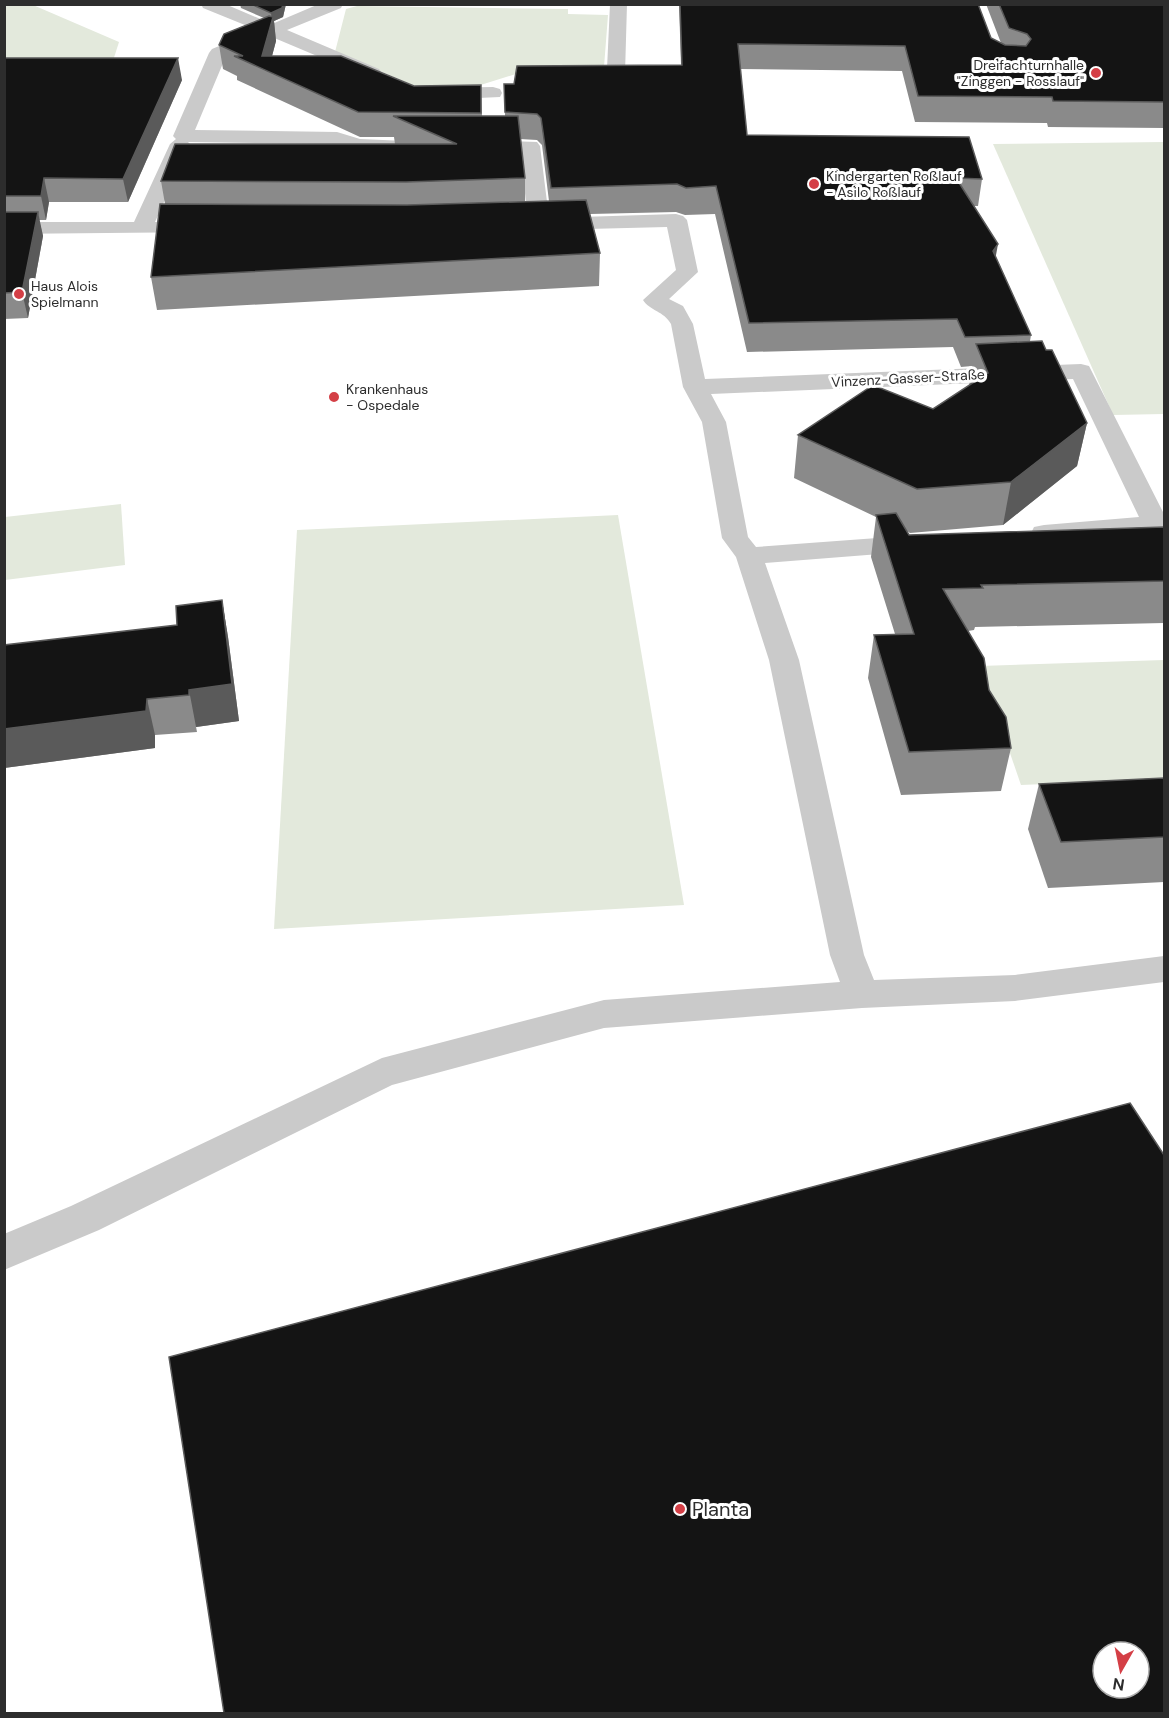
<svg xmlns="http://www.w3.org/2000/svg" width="1169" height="1718" font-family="'DM Sans',sans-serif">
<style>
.green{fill:#e3e9dc}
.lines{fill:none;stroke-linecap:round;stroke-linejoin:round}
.minor{fill:#cacaca;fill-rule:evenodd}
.wall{fill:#8a8a8a;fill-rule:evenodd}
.shaded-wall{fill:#5a5a5a}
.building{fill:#141414;stroke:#5a5a5a;stroke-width:1.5;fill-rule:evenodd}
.poi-dot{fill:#d43f46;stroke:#fff;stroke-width:2}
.labels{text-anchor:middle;stroke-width:6;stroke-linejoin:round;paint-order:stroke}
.far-poi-label{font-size:14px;fill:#2d2d2d;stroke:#fff;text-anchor:start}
.far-street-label{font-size:14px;fill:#2d2d2d;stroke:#fff}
.near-poi-label{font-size:20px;fill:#2d2d2d;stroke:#fff;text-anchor:start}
</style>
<rect width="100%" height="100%" fill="#fff"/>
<g class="green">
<polygon points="5,5 33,5 119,42 111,67 5,66"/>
<polygon points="357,6 568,9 568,14 608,15 604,67 522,72 471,88 422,89 335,52 346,9"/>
<polygon points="1164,142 1164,414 1113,415 993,144"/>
<polygon points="121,504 125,565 5,580 5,517"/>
<polygon points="618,515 684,905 274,929 297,530"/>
<polygon points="1164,660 1164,779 1021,785 980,666"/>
</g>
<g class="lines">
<g class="minor">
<polygon points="201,4 225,4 272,24 319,4 343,4 341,8 287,30 379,69 382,73 379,77 367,77 272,37 226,56 195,130 337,132 360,139 406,141 409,145 406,149 358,151 335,144 188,142 190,144 155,222 202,222 209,224 213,228 209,232 4,234 4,222 134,222 170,144 176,139 173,136 209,53 212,49 257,30 203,8"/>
<polygon points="610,4 627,4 625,74 622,78 616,79 574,80 571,76 574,72 607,69"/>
<polygon points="493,87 500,89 502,93 500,97 435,100 428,98 426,94 428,90 435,88"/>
<path d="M475,140L537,142L540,146L549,218L676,214L683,216L687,220L698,272L669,299L683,306L693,324L705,379L1081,364L1089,366L1164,514V530L1044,541L1034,539L1031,533L1034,527L1044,525L1139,517L1073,379L711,394L726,422L748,537L756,547L918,535L928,537L932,543L928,549L918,551L765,563L799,660L864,955L874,980L1015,975L1164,956V982L1015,1001L862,1008L604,1028L392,1085L99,1230L4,1270V1234L71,1206L382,1058L604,1000L840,982L830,955L769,660L736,557L722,538L702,422L683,387L671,324C664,311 650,311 643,300L676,270L667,227L547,230L532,228L528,224L521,152L468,150L465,146L468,142Z"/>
</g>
</g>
<g class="wall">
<path d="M240,4H286L283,17L274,21L276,41L272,56L414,86L481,85L482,116H505L504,84H514L681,65L679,4H978L991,38L1001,43L986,4H1164V128L1048,127L1047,123L915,122L902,71L740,69L747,135L982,179L978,206H973L1031,335L1030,341L1046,350L1087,423L1077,466L1003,525L910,533L907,531L909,535L1164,527V623L975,627L974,630L968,631L1011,748L1001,791L901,795L868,678L874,635L895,634L871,557L876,517L794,478L798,435L933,409L969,386L972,366L961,367L953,347L747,352L715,214L685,215L676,212L590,214L600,253L599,286L157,310L151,277L165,204L161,181L395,144L394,137H360L237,80V76L223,69L219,45L264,18L241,8ZM520,139L537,140L542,145L549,201H525V178Z"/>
<polygon points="4,58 182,80 128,202 49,202 46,220 39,220 43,236 28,318 4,319"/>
<polygon points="222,600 228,637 239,721 196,727 197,732 155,735 155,748 4,768 177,625"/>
<polygon points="1164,778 1164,882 1048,888 1028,829 1039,784"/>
</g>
<g class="shaded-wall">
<polygon points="283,4 286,4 283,17 274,21 276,41 268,71 262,56 272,22 271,13"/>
<polygon points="178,58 182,80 128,202 123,179"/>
<polygon points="44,178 49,202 46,220 41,196"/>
<polygon points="38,212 43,236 28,318 22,292"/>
<polygon points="998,244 993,272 993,251"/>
<polygon points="1087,423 1077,466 1003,525 1011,482"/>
<polygon points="222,600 228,637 239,721 196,727 197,732 189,690"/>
<polygon points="147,699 155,735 155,748 4,768 4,729"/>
</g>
<g class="building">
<polygon points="251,4 283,4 282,8 271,13"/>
<polygon points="680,4 978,4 991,38 1005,45 1026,46 1031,39 1027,34 1009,28 999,4 1164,4 1164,102 1053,101 1052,97 918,96 905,46 738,44 747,135 969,137 982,179 956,178 998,244 993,251 1031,335 965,337 957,319 749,323 716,186 686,188 677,184 551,188 541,118 537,114 505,112 504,84 514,84 517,66 682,65"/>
<polygon points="269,16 273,17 262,56 341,56 414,86 481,85 481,113 358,112 234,56 243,56 219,45 224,34"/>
<polygon points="4,58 178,58 123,179 44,178 41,196 4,196"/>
<polygon points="393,116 518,116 525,178 406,182 161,181 175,144 457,144"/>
<polygon points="586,200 600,253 151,277 160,204 407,205"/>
<polygon points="4,212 38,212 22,292 4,293"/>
<polygon points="1042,341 1046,350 1052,350 1087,423 1011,482 917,489 798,435 873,385 933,409 988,373 976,344"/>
<polygon points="896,513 909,535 1164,527 1164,581 981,585 983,588 943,589 984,658 989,690 1006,717 1011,748 909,752 874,635 914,634 876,515"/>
<polygon points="222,600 232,684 189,690 189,695 147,699 146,711 4,729 4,645 177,625 176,606"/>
<polygon points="1164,778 1164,837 1061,842 1039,784"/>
<path d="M1130,1103L1164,1155V1713H224L169,1357ZM1103,1652H1139V1688H1103Z"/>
</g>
<g class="poi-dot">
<circle cx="1096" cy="73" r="6"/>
<circle cx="814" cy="184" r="6"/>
<circle cx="19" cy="294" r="6"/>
<circle cx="334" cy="397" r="6"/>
<circle cx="680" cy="1509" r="6"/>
</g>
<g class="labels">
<g class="far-poi-label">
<text x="1084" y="70" text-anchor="end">Dreifachturnhalle<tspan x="1084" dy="16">"Zinggen - Rosslauf"</tspan></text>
<text x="826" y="181">Kindergarten Roßlauf<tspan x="826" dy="16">- Asilo Roßlauf</tspan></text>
<text x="31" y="291">Haus Alois<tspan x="31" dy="16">Spielmann</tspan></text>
<text x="346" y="394">Krankenhaus<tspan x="346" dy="16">- Ospedale</tspan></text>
</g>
<g class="far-street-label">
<text transform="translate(908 378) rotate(-3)" y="5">Vinzenz-Gasser-Straße</text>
</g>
<g class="near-poi-label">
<text x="692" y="1516">Planta</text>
</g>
</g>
<rect width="1169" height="1718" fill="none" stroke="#2d2d2d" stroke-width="12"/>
<g transform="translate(1121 1670) rotate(189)"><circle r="28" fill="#ffffff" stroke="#ababab" stroke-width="1.5"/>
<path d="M0-4.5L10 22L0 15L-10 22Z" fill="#d43f46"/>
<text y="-9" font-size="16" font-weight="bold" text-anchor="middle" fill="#2d2d2d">N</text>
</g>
</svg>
